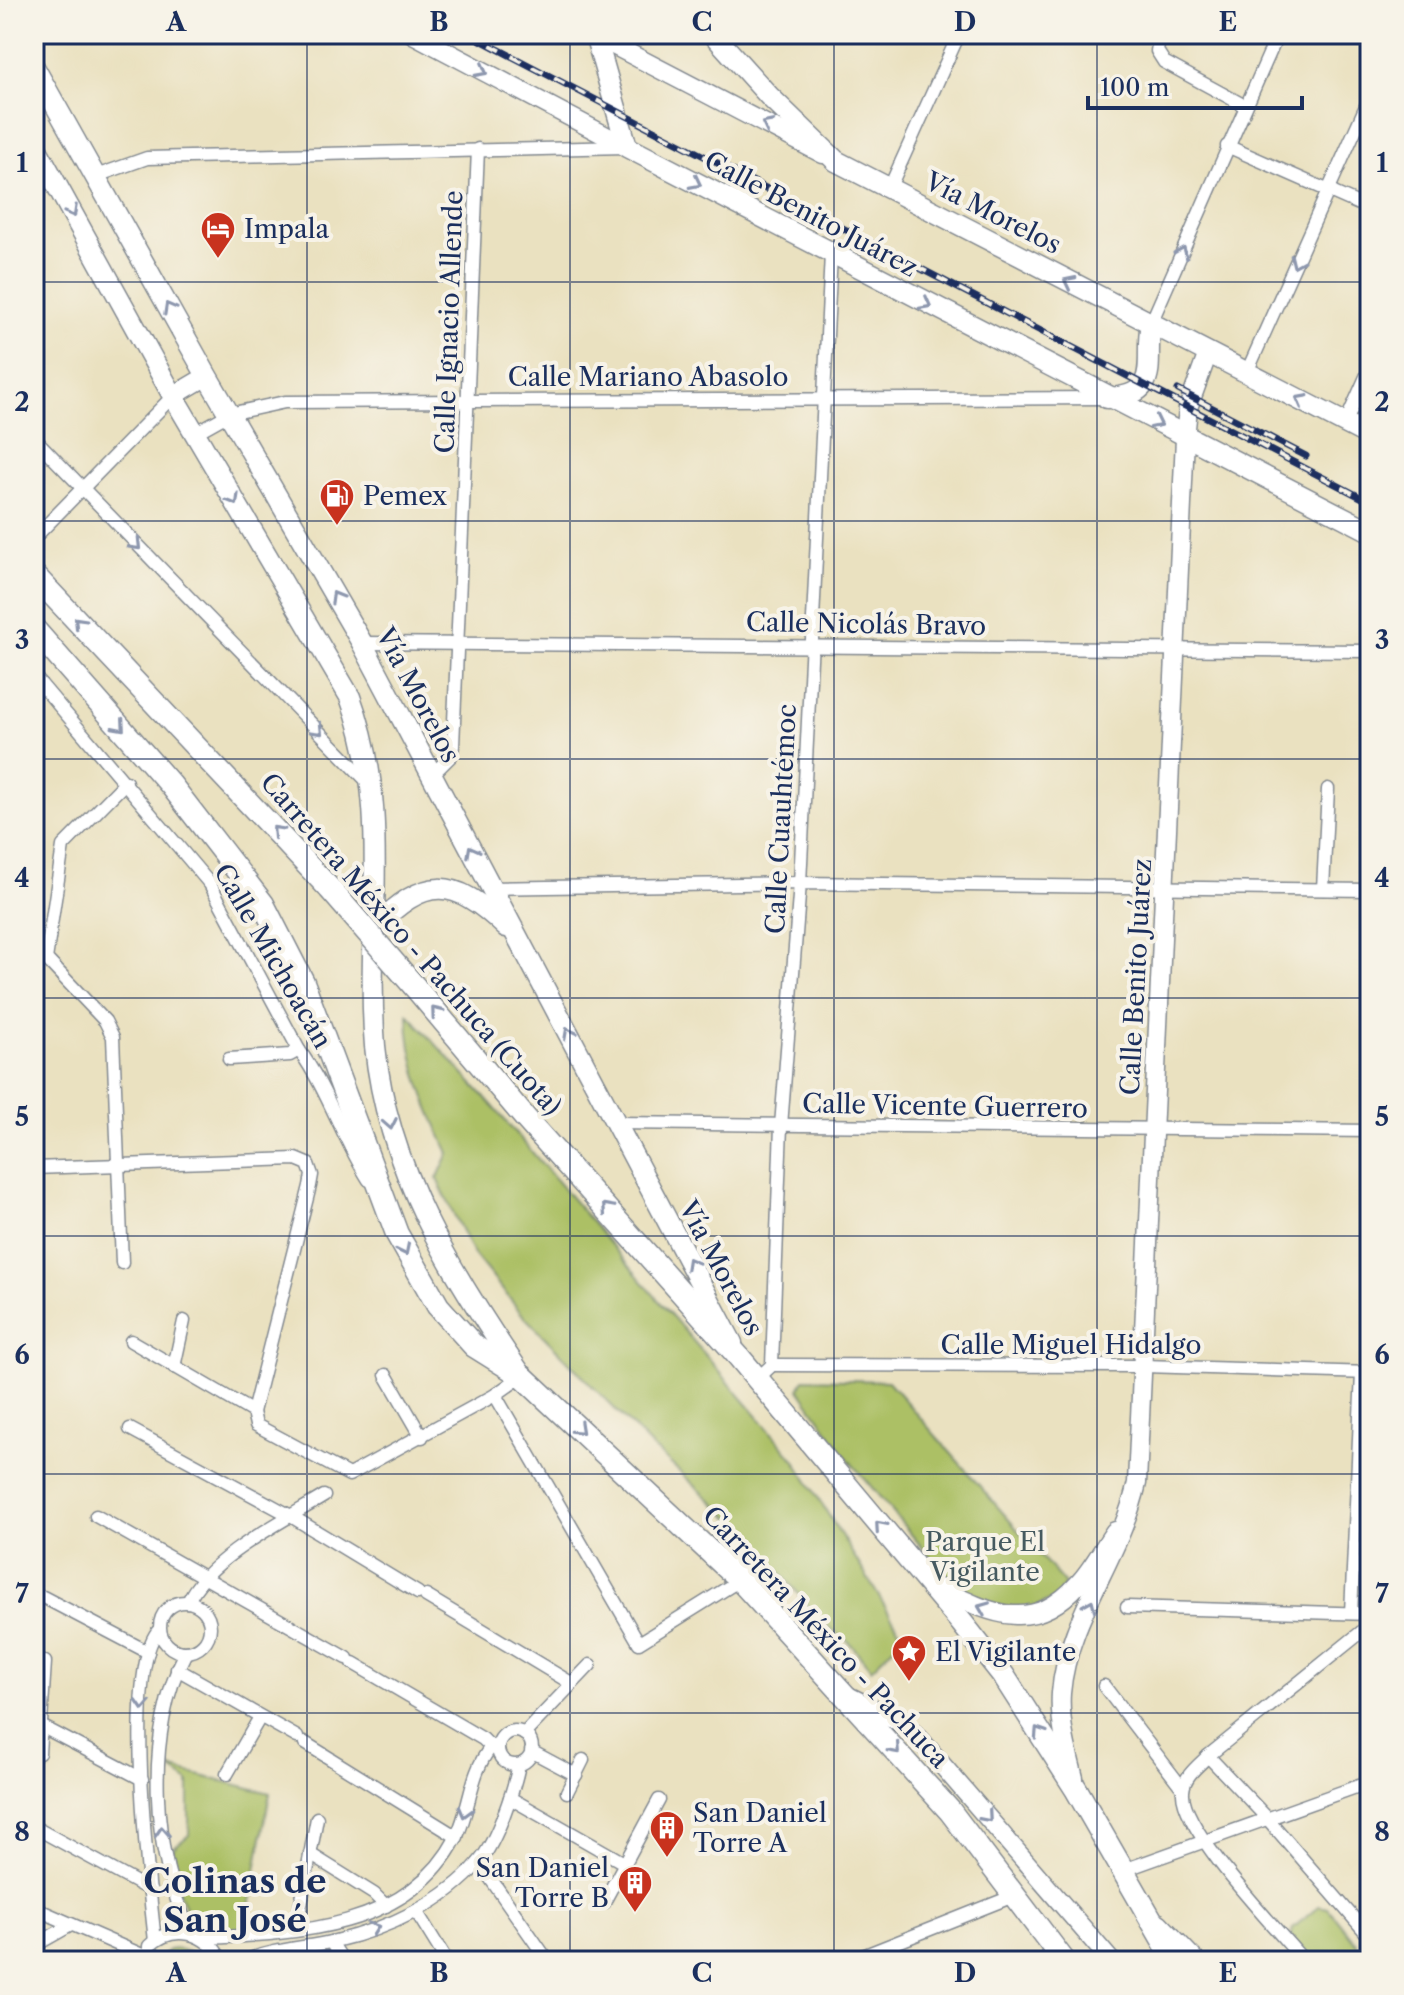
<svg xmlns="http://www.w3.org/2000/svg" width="1404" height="1995" font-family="'Libre Caslon Text',serif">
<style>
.green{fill:#acc065;stroke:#647862;stroke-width:2}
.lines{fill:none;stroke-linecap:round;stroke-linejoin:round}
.street-casing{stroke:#82888f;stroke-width:15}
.secondary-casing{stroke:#82888f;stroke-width:21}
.primary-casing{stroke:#82888f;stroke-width:23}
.highway-casing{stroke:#82888f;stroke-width:25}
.street{stroke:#fff;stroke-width:12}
.secondary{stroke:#fff;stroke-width:18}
.primary{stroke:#fff;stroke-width:20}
.highway{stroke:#fff;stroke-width:22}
.rail-casing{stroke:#1b2f5e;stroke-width:7}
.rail{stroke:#f7f3e8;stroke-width:4;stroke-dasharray:12;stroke-linecap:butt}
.highway-bridge-casing{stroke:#82888f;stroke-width:25;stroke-linecap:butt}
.highway-bridge{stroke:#fff;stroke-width:22}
.oneway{stroke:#8d97ae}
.grid{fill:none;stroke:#1b2f5e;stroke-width:2;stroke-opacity:0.55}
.labels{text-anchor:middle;stroke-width:8;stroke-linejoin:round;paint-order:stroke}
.street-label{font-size:26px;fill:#1b2f5e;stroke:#f7f3e8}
.poi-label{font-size:26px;fill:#1b2f5e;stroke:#f7f3e8;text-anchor:start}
.park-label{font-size:26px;fill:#465a60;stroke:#f7f3e8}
.district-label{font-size:34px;font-weight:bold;fill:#1b2f5e;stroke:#f7f3e8}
.neatline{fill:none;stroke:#1b2f5e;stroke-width:3}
.grid-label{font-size:26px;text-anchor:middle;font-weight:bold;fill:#1b2f5e}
</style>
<rect width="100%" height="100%" fill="#f7f3e8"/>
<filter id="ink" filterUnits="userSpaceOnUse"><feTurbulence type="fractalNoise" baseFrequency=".0125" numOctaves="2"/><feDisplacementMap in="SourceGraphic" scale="16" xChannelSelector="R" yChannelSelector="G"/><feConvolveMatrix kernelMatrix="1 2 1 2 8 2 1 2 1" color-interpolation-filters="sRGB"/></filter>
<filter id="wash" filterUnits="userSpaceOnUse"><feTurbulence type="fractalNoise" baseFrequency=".006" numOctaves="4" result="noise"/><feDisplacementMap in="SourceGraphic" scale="32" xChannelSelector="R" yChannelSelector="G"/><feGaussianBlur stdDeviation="1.8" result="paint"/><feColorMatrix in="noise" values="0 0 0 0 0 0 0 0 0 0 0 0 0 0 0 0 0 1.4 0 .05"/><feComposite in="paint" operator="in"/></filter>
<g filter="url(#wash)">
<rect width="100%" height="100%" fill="#eae1c0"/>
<g class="green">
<path d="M408,1014L491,1104L794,1459L904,1637L871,1669L849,1642L821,1621L748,1534L649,1444L522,1314L472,1252L437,1179L449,1153C428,1108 408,1065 408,1014Z"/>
<polygon points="804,1379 888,1381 1065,1584 1057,1598 1022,1613 963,1596 847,1458 799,1389"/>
<polygon points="169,1768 270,1793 245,1931 206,1932 192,1926 179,1893 173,1848 189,1835 189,1782"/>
<polygon points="1319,1906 1328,1908 1370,1961 1311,1961 1291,1938 1293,1928"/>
<polygon points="178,1949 197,1955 203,1961 154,1961 169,1950"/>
</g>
</g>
<g filter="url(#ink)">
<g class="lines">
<defs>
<g id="street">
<polyline points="1160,34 1157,51 1164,62 1245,106"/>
<polyline points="1227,146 1370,209"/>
<polyline points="96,176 147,158 625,147"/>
<polyline points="889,189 959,34"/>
<polyline points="1151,323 1278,34"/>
<polyline points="1247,372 1370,97"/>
<polyline points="1345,424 1370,368"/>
<polyline points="195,433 229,414 285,402 1107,398"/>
<polyline points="34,438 369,783"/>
<polyline points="34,538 173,396"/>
<polyline points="362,643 1370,651"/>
<path d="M34,676L210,884L299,1050C328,1090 342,1138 369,1180"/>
<polyline points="432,775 451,756 453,746 478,149"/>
<polyline points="491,888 800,883 1370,890"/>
<polyline points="1323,889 1328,789"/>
<polyline points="34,946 105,1021 113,1037 122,1263"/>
<polyline points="46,959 63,846 126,782"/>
<polyline points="229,1059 290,1055 299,1050"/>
<polyline points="616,1123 1370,1131"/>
<polyline points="34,1168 296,1159 308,1164 312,1175 310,1186 253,1412"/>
<polyline points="131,1341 253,1412 256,1425 349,1475 495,1395 522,1376"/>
<polyline points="772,1365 1144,1366 1370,1373"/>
<polyline points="174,1367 184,1321"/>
<polyline points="386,1375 422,1437"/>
<polyline points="757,1379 772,1365 781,1126 800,883 831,254"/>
<polyline points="495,1395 639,1643 740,1580"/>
<polyline points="130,1429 291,1516 418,1593"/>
<polyline points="96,1516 347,1658"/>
<polyline points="426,1596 571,1683"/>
<polyline points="43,1597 148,1652"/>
<circle cx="185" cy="1627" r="25"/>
<path d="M188,1602C206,1559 285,1520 324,1496"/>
<polyline points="1127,1607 1370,1614"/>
<polyline points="1351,1613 1362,1373"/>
<path d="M186,1652C144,1730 151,1856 191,1933"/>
<polyline points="353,1663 483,1739 491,1747"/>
<polyline points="177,1669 297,1737"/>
<polyline points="1104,1686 1183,1789"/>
<polyline points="41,1726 142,1779"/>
<circle cx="515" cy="1748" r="17"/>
<polyline points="524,1734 590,1665"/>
<polyline points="305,1743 457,1837"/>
<polyline points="531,1751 576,1775"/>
<polyline points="39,1753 45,1662"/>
<polyline points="1208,1756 1267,1818 1370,1937"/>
<polyline points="227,1774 260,1717"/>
<polyline points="567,1792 583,1760"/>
<polyline points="510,1798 624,1863"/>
<polyline points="34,1827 150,1890"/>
<polyline points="310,1854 374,1894 386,1906"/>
<polyline points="479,1862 548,1961"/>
<polyline points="1124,1870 1370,1782"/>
<polyline points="604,1902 659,1800"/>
<polyline points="34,1908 142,1955"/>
<polyline points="300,1909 317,1818"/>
<polyline points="416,1911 447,1961"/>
<path d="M202,1938C294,1934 408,1930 456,1838C471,1808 469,1774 491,1747L498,1745"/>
<path d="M155,1941C149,1886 123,1667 159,1630"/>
<polyline points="331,1942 343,1961"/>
<polyline points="34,1946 71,1925"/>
<path d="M149,1946C174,1923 207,1932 222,1961"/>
<path d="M245,1961C274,1949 305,1948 335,1941C387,1929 444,1903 479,1862C497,1841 513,1792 519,1765"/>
<polyline points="850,1961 1016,1895"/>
<path d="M1304,1961C1277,1929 1180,1829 1183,1791C1184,1776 1198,1766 1208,1756L1370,1625"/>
</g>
<g id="secondary">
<polyline points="413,34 627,147"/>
<polyline points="592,34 823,154"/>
<polyline points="173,396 207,376"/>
<path d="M932,1585C987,1611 1031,1638 1079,1583C1093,1568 1103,1548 1115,1531"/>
<polyline points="848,1696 900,1722 918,1737 1111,1961"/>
<path d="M1074,1778C1067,1751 1059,1721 1061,1693C1067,1619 1121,1556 1137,1483L1185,438L1188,408L1208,353"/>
<polyline points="1159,1923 1196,1961"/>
</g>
<g id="primary">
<polyline points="595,34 627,147 1370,531"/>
<polyline points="713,34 769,96 836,161 1370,436"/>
<polyline points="34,67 207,376 362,643 732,1343"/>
<path d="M34,144L173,396L350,697C393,811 365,929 375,1046C387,1170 453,1276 522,1376"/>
<path d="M1107,398C1165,396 1143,360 1151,323"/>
<path d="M374,928C425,876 453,876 506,927"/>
</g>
<g id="highway">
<polyline points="34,575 330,889"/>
<polyline points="34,629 171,785 263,904 303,982 397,1234 438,1306 474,1346 522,1376 740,1580 950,1811 1064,1961"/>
<polyline points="414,986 526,1119 739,1357 962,1623 1003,1675 1076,1789 1175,1961"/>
</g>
</defs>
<use href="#street" class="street-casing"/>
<use href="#secondary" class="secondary-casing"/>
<use href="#primary" class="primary-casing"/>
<use href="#highway" class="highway-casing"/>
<use href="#street" class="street"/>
<use href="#secondary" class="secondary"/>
<use href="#primary" class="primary"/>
<use href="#highway" class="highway"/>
<defs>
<g id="rail">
<polyline points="469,34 1370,502"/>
<polyline points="1178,390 1306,456"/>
</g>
</defs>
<use href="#rail" class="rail-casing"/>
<use href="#rail" class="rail"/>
<defs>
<polyline id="highway-bridge" points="330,889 414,986"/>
</defs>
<use href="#highway-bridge" class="highway-bridge-casing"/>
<use href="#highway-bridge" class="highway-bridge"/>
</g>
<defs><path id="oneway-chevron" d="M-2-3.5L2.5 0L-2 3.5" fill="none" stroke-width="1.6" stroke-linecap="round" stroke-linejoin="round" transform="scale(2)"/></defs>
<g class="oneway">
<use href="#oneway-chevron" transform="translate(482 71) rotate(28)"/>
<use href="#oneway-chevron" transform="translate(767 125) rotate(-153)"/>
<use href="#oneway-chevron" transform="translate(696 183) rotate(27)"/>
<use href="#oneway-chevron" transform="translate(72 212) rotate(61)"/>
<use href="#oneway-chevron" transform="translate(1182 252) rotate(-67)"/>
<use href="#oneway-chevron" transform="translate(1296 262) rotate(114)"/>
<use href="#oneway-chevron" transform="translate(1069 282) rotate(-153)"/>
<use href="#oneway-chevron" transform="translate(926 304) rotate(28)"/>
<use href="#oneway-chevron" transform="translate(169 308) rotate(-119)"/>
<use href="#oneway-chevron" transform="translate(1301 400) rotate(-152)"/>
<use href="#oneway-chevron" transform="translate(1157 423) rotate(26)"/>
<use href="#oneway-chevron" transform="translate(234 500) rotate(60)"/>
<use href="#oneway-chevron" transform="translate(136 545) rotate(46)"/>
<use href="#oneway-chevron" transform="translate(336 597) rotate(-120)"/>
<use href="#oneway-chevron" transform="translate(79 622) rotate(-134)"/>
<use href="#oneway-chevron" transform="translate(120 726) rotate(49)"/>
<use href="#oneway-chevron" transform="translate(318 730) rotate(46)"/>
<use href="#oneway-chevron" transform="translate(277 831) rotate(-133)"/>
<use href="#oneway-chevron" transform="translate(472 851) rotate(-118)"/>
<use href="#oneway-chevron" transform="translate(436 1012) rotate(-130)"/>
<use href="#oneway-chevron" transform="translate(569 1033) rotate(-118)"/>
<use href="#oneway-chevron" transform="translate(390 1124) rotate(79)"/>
<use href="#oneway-chevron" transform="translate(607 1208) rotate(-132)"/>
<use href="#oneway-chevron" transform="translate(404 1250) rotate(64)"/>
<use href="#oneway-chevron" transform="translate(691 1263) rotate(-119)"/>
<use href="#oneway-chevron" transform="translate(579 1429) rotate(43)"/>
<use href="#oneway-chevron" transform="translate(880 1526) rotate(-131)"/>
<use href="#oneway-chevron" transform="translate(1090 1605) rotate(-66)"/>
<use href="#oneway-chevron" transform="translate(983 1608) rotate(-158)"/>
<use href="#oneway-chevron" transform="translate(143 1705) rotate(93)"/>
<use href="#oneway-chevron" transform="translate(1039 1732) rotate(-123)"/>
<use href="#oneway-chevron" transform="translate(895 1749) rotate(48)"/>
<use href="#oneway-chevron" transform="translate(465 1812) rotate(105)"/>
<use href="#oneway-chevron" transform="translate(987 1817) rotate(49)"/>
<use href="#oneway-chevron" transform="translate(162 1832) rotate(-94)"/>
<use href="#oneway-chevron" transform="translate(374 1928) rotate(-20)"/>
</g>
</g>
<path class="grid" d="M307,34V1961M570,34V1961M834,34V1961M1097,34V1961M34,282H1370M34,521H1370M34,759H1370M34,998H1370M34,1236H1370M34,1474H1370M34,1713H1370"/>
<defs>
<symbol id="hotel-pin" viewBox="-11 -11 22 30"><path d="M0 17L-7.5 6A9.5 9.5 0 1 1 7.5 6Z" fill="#c8321e" stroke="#f7f3e8"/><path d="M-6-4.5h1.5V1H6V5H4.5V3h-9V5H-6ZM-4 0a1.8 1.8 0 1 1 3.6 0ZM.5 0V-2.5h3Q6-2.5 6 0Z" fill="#fff"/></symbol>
<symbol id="fuel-pin" viewBox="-11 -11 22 30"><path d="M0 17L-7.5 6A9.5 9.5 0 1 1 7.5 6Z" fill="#c8321e" stroke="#f7f3e8"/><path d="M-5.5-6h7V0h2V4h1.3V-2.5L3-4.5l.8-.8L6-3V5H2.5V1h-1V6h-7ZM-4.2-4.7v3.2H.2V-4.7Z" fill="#fff"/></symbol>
<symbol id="sight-pin" viewBox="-11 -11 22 30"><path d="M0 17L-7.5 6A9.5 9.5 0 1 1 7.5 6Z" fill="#c8321e" stroke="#f7f3e8"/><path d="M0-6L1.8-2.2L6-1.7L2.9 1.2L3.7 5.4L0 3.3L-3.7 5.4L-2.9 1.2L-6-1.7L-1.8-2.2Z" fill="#fff"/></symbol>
<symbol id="building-pin" viewBox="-11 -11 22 30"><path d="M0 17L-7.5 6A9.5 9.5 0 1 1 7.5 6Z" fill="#c8321e" stroke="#f7f3e8"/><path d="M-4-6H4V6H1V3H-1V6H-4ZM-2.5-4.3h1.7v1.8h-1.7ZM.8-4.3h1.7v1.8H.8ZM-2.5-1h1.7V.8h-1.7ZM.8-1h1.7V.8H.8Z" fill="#fff"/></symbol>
</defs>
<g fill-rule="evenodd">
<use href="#hotel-pin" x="198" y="209" width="40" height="54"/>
<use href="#fuel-pin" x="317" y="476" width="40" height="54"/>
<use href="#sight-pin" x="889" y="1632" width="40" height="54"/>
<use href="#building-pin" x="647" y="1808" width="40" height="54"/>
<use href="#building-pin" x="615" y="1863" width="40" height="54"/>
</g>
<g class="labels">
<g class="street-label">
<text transform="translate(993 213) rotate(27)" y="9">Vía Morelos</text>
<text transform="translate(811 214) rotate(28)" y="9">Calle Benito Juárez</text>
<text transform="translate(449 322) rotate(-88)" y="9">Calle Ignacio Allende</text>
<text x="648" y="386">Calle Mariano Abasolo</text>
<text transform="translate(866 624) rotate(1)" y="9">Calle Nicolás Bravo</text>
<text transform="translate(418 695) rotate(62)" y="9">Vía Morelos</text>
<text transform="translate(781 819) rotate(-87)" y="9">Calle Cuauhtémoc</text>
<text transform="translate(411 944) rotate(49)" y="9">Carretera México - Pachuca (Cuota)</text>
<text transform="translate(273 956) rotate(60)" y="9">Calle Michoacán</text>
<text transform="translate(1136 977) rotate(-87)" y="9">Calle Benito Juárez</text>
<text transform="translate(945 1106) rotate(1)" y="9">Calle Vicente Guerrero</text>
<text transform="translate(721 1268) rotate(62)" y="9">Vía Morelos</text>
<text x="1071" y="1354">Calle Miguel Hidalgo</text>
<text transform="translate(826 1637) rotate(47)" y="9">Carretera México - Pachuca</text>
</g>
<g class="poi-label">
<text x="244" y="238">Impala</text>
<text x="363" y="505">Pemex</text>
<text x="935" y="1661">El Vigilante</text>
<text x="693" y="1822">San Daniel<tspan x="693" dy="30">Torre A</tspan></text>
<text x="609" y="1877" text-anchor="end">San Daniel<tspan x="609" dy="30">Torre B</tspan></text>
</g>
<g class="park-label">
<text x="985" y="1551">Parque El<tspan x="985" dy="30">Vigilante</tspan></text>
</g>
<g class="district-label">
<text x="235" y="1893">Colinas de<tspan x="235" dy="39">San José</tspan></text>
</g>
</g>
<rect width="1404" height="1995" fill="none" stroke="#f7f3e8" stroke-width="88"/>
<path d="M1088 96v12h214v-12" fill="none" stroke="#1b2f5e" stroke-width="4"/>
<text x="1100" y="96" font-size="24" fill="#1b2f5e" stroke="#f7f3e8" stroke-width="6" paint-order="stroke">100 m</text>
<rect x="44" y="44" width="1316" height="1907" class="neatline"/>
<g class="grid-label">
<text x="176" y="31">A</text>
<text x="439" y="31">B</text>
<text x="702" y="31">C</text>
<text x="965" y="31">D</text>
<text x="1228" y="31">E</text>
<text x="22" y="172">1</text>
<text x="1382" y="172">1</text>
<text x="22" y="411">2</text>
<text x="1382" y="411">2</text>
<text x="22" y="649">3</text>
<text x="1382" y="649">3</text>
<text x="22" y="887">4</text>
<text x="1382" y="887">4</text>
<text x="22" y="1126">5</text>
<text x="1382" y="1126">5</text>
<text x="22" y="1364">6</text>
<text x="1382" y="1364">6</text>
<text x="22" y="1603">7</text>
<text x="1382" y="1603">7</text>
<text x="22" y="1841">8</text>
<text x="1382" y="1841">8</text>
<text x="176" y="1982">A</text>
<text x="439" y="1982">B</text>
<text x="702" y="1982">C</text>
<text x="965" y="1982">D</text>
<text x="1228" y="1982">E</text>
</g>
</svg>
